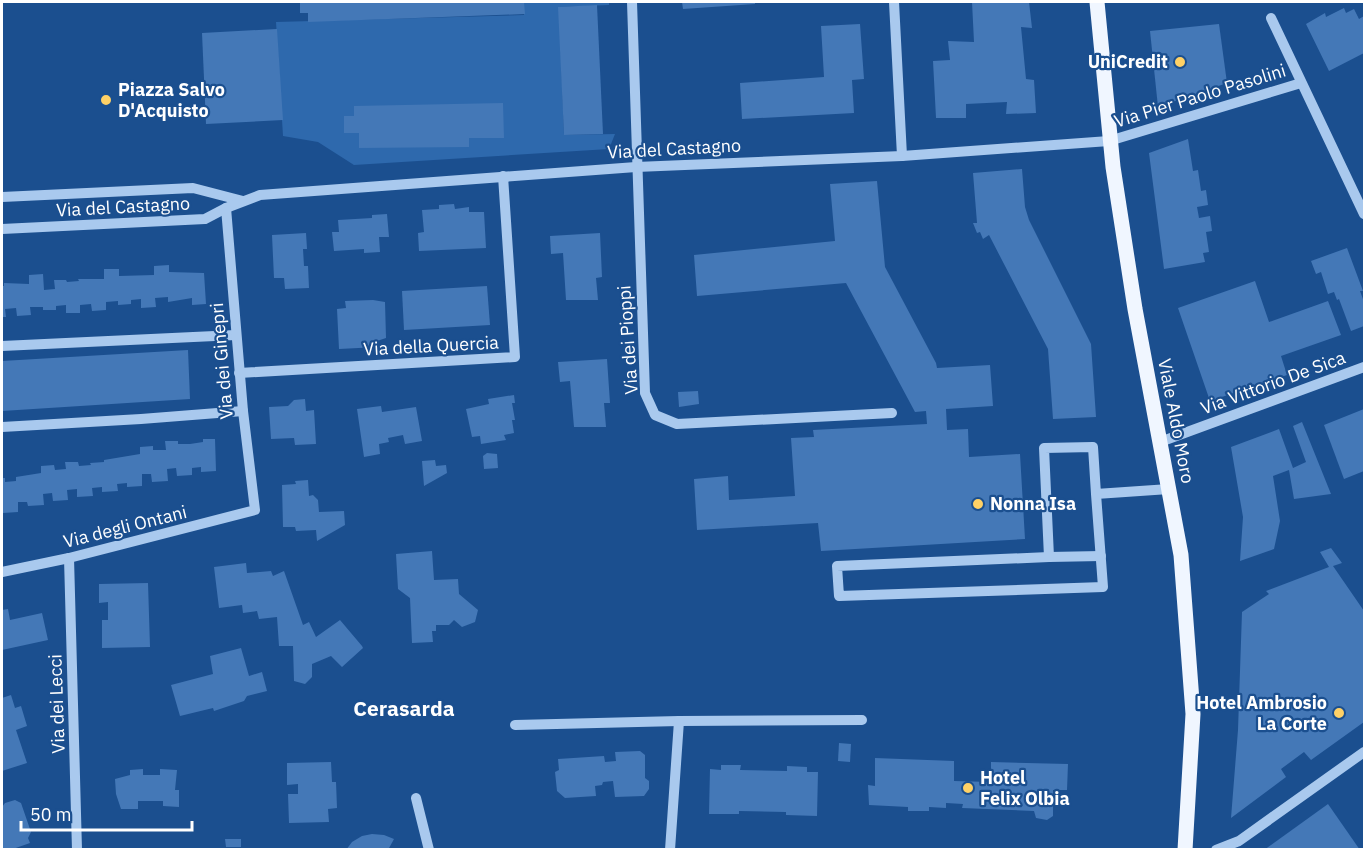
<svg xmlns="http://www.w3.org/2000/svg" width="1366" height="851" font-family="'IBM Plex Sans',sans-serif">
<style>
.green{fill:#2e69ad}
.building{fill:#4478b7}
.lines{fill:none;stroke-linecap:round;stroke-linejoin:round}
.minor{stroke:#a9c9ee;stroke-width:10}
.major{stroke:#f0f6ff;stroke-width:15}
.poi-dot{fill:#ffd166;stroke:#1b4f8f;stroke-width:2}
.labels{text-anchor:middle;stroke-width:4.5;stroke-linejoin:round;paint-order:stroke}
.poi-label{font-size:18px;font-weight:bold;fill:#fff;stroke:#1b4f8f;text-anchor:start}
.street-label{font-size:18px;fill:#fff;stroke:#1b4f8f}
.quarter-label{font-size:21px;font-weight:bold;fill:#fff;stroke:#1b4f8f}
</style>
<rect width="100%" height="100%" fill="#1b4f8f"/>
<polygon class="green" points="524,2 609,2 609,5 559,7 564,135 615,134 609,149 354,165 318,142 283,136 276,22 524,15"/>
<g class="building">
<polygon points="300,2 524,2 525,14 308,22 308,13 300,13"/>
<polygon points="682,2 755,2 755,4 683,9"/>
<polygon points="972,2 1029,2 1032,28 1021,27 1026,79 1034,80 1036,113 1006,114 1007,102 966,104 966,118 936,118 933,61 950,60 948,41 974,42"/>
<polygon points="597,5 603,134 564,135 558,7"/>
<polygon points="1344,8 1346,13 1354,9 1359,19 1364,16 1364,53 1329,71 1306,24 1325,13 1326,17"/>
<polygon points="860,24 864,79 852,80 854,113 742,119 740,83 824,77 821,26"/>
<polygon points="1219,24 1227,83 1158,107 1150,31"/>
<polygon points="277,29 283,120 206,124 202,33"/>
<polygon points="503,103 504,138 469,138 469,147 359,148 359,133 344,133 344,116 354,116 354,106"/>
<polygon points="1188,139 1193,171 1198,170 1201,191 1206,190 1208,205 1197,207 1199,218 1210,216 1212,231 1206,232 1209,252 1203,253 1205,262 1164,269 1149,153"/>
<polygon points="1022,169 1025,207 1029,220 1091,344 1096,417 1053,419 1048,349 989,235 983,239 980,232 977,233 973,223 977,223 973,173"/>
<polygon points="877,181 885,267 936,363 937,368 990,365 993,406 946,409 947,430 968,429 969,457 1020,454 1025,539 821,551 818,523 697,530 694,479 728,476 729,500 795,496 791,438 814,437 813,430 927,424 926,411 915,412 846,283 697,296 694,255 835,241 830,184"/>
<polygon points="454,204 455,209 469,207 469,212 484,212 486,248 419,251 418,233 424,232 422,210 439,209 439,205"/>
<polygon points="387,214 389,237 379,237 380,252 364,253 364,249 334,251 332,232 339,232 338,220 372,218 372,215"/>
<polygon points="306,233 307,249 303,249 304,266 308,266 309,288 285,289 284,278 274,278 272,235"/>
<polygon points="600,233 602,277 596,278 598,300 566,300 563,253 551,254 550,236"/>
<polygon points="1347,248 1363,291 1360,291 1364,302 1364,326 1351,331 1339,299 1337,300 1334,292 1328,294 1321,272 1316,274 1311,261"/>
<polygon points="169,265 169,272 204,273 206,304 192,305 192,298 168,302 168,297 155,298 156,307 141,308 141,299 131,300 131,304 118,305 118,301 106,302 106,310 92,311 91,304 80,305 80,313 66,313 66,305 56,306 56,310 43,310 43,307 30,307 31,315 17,316 16,308 5,309 6,317 2,317 2,286 4,286 4,283 29,284 29,275 43,274 44,290 55,289 54,280 66,280 67,282 79,281 78,279 104,279 104,269 119,269 119,276 154,275 154,266"/>
<polygon points="1255,281 1269,322 1328,301 1341,335 1281,356 1287,375 1210,401 1178,308"/>
<polygon points="487,286 490,325 404,330 402,291"/>
<polygon points="373,300 385,302 386,338 377,341 378,347 339,349 337,309 346,308 345,301"/>
<polygon points="188,350 190,399 2,411 2,361"/>
<polygon points="607,359 610,403 604,403 606,427 574,427 570,381 560,382 558,362"/>
<polygon points="698,391 699,404 679,407 678,392"/>
<polygon points="514,395 515,403 512,403 515,420 512,420 514,433 504,435 506,440 481,444 480,436 472,437 466,409 489,404 488,399"/>
<polygon points="305,399 306,411 314,410 316,444 295,445 294,438 271,439 269,407 288,406 294,400"/>
<polygon points="381,406 382,412 416,407 422,441 405,444 403,435 388,438 389,442 379,444 380,454 364,457 357,409"/>
<polygon points="1364,409 1364,471 1344,479 1324,425"/>
<polygon points="1302,422 1331,494 1294,499 1289,470 1273,476 1280,521 1274,549 1240,561 1243,517 1231,447 1279,429 1293,468 1306,462 1293,426"/>
<polygon points="203,439 215,439 216,471 201,472 201,467 192,468 192,475 177,476 176,468 167,469 168,481 152,482 151,474 142,474 142,486 127,487 127,483 117,484 118,491 102,492 102,487 92,488 93,496 77,497 77,489 67,490 68,500 53,501 52,493 43,494 44,505 28,506 27,502 18,502 18,512 3,513 2,478 5,478 5,482 16,481 16,477 41,473 41,466 54,465 55,470 66,469 65,462 78,462 79,466 91,465 90,463 104,462 104,460 140,454 140,447 153,446 153,450 166,450 165,441 178,441 178,444 190,444 203,442"/>
<polygon points="487,453 497,454 498,468 484,469 483,456"/>
<polygon points="435,460 436,466 446,465 447,473 424,486 422,461"/>
<polygon points="308,480 309,496 313,495 318,500 319,512 344,511 345,525 317,541 316,530 296,531 295,527 283,527 282,485 296,484 295,481"/>
<polygon points="1331,548 1342,563 1333,566 1364,611 1364,722 1311,760 1304,752 1281,769 1286,777 1231,818 1238,730 1242,612 1269,594 1266,591 1329,567 1320,552"/>
<polygon points="432,551 434,580 458,579 459,594 478,610 475,622 462,627 454,620 449,625 436,625 436,631 432,631 433,642 412,643 410,598 398,589 396,554"/>
<polygon points="246,563 247,573 271,571 273,576 284,571 303,625 309,622 316,637 340,620 362,646 363,648 342,667 331,656 312,664 312,677 305,684 294,681 293,646 279,646 277,617 259,619 257,611 243,613 242,605 219,608 214,567"/>
<polygon points="148,583 150,647 102,648 102,620 108,620 108,602 99,603 99,584"/>
<polygon points="8,609 10,620 42,613 48,640 2,650 2,610"/>
<polygon points="241,648 249,676 262,672 267,691 247,696 244,701 214,711 213,708 180,716 171,685 213,674 210,656"/>
<polygon points="11,695 15,708 21,706 27,726 16,730 27,763 2,771 2,698"/>
<polygon points="839,743 851,744 850,762 838,761"/>
<polygon points="640,751 645,755 645,778 649,781 649,789 644,796 615,797 613,781 603,782 602,785 595,786 596,796 565,798 557,791 555,772 559,770 558,759 604,756 605,762 616,761 615,752"/>
<polygon points="875,758 954,761 954,781 991,782 991,762 1068,764 1067,790 1053,790 1053,816 1047,820 1036,818 1034,811 962,808 963,804 946,803 946,808 929,807 929,811 908,811 908,807 869,805 868,785 875,786"/>
<polygon points="331,762 332,782 336,782 337,808 328,809 329,822 289,823 288,794 298,794 298,784 287,785 287,763"/>
<polygon points="721,765 741,765 740,770 787,771 787,766 807,767 807,772 818,772 817,816 786,815 786,812 739,811 739,814 709,814 710,769 721,770"/>
<polygon points="143,769 143,775 160,775 160,769 177,770 175,790 179,790 179,807 163,806 163,801 138,801 138,809 121,809 116,794 115,779 130,775 130,770"/>
<polygon points="15,800 21,803 31,832 28,838 30,843 10,850 2,850 2,807 5,803"/>
<polygon points="1328,804 1360,850 1264,850"/>
<polygon points="372,834 384,835 394,839 388,850 346,850 352,842 362,836"/>
<polygon points="225,839 241,839 241,847 226,847"/>
</g>
<g class="lines">
<g class="minor">
<polyline points="632,2 645,393 655,415 677,424 892,413"/>
<polyline points="894,2 902,156"/>
<polyline points="1271,18 1364,214"/>
<polyline points="2,197 193,188 243,201"/>
<polyline points="2,229 205,219 226,208 260,195 636,167 902,156 1109,141 1301,83"/>
<polyline points="2,346 236,335"/>
<polyline points="239,373 515,357 503,176"/>
<polyline points="2,427 141,419 243,411"/>
<polyline points="1160,442 1364,367"/>
<polyline points="1096,494 1103,587 839,596 837,566 1049,557 1044,448 1093,447 1096,494 1169,489"/>
<polyline points="1049,557 1101,556"/>
<polyline points="69,558 77,850"/>
<polyline points="2,572 69,558 255,510 243,411 226,208"/>
<polyline points="515,725 679,721 862,720"/>
<polyline points="416,798 429,850"/>
<polyline points="670,850 679,721"/>
<polyline points="1216,850 1239,841 1364,752"/>
</g>
<polyline class="major" points="1097,2 1113,167 1135,309 1181,555 1193,714 1185,850"/>
</g>
<g class="poi-dot">
<circle cx="1180" cy="62" r="6"/>
<circle cx="106" cy="100" r="6"/>
<circle cx="978" cy="504" r="6"/>
<circle cx="1339" cy="713" r="6"/>
<circle cx="968" cy="788" r="6"/>
</g>
<g class="labels">
<g class="poi-label">
<text x="1168" y="68" text-anchor="end">UniCredit</text>
<text x="118" y="96">Piazza Salvo<tspan x="118" dy="21">D'Acquisto</tspan></text>
<text x="990" y="510">Nonna Isa</text>
<text x="1327" y="709" text-anchor="end">Hotel Ambrosio<tspan x="1327" dy="21">La Corte</tspan></text>
<text x="980" y="784">Hotel<tspan x="980" dy="21">Felix Olbia</tspan></text>
</g>
<g class="street-label">
<text transform="translate(1200 96) rotate(-17)" y="6">Via Pier Paolo Pasolini</text>
<text transform="translate(674 149) rotate(-3)" y="6">Via del Castagno</text>
<text transform="translate(123 207) rotate(-3)" y="6">Via del Castagno</text>
<text transform="translate(628 340) rotate(-94)" y="6">Via dei Pioppi</text>
<text transform="translate(431 346) rotate(-3)" y="6">Via della Quercia</text>
<text transform="translate(222 361) rotate(-95)" y="6">Via dei Ginepri</text>
<text transform="translate(1273 383) rotate(-20)" y="6">Via Vittorio De Sica</text>
<text transform="translate(1176 421) rotate(79)" y="6">Viale Aldo Moro</text>
<text transform="translate(125 527) rotate(-14)" y="6">Via degli Ontani</text>
<text transform="translate(57 704) rotate(-92)" y="6">Via dei Lecci</text>
</g>
<g class="quarter-label">
<text x="404" y="716">Cerasarda</text>
</g>
</g>
<rect width="1366" height="851" fill="none" stroke="#ffffff" stroke-width="6"/>
<path d="M21 821v9h171v-9" fill="none" stroke="#ffffff" stroke-width="3"/>
<text x="30" y="821" font-size="18" fill="#ffffff" stroke="#1b4f8f" stroke-width="4.5" paint-order="stroke">50 m</text>
</svg>
